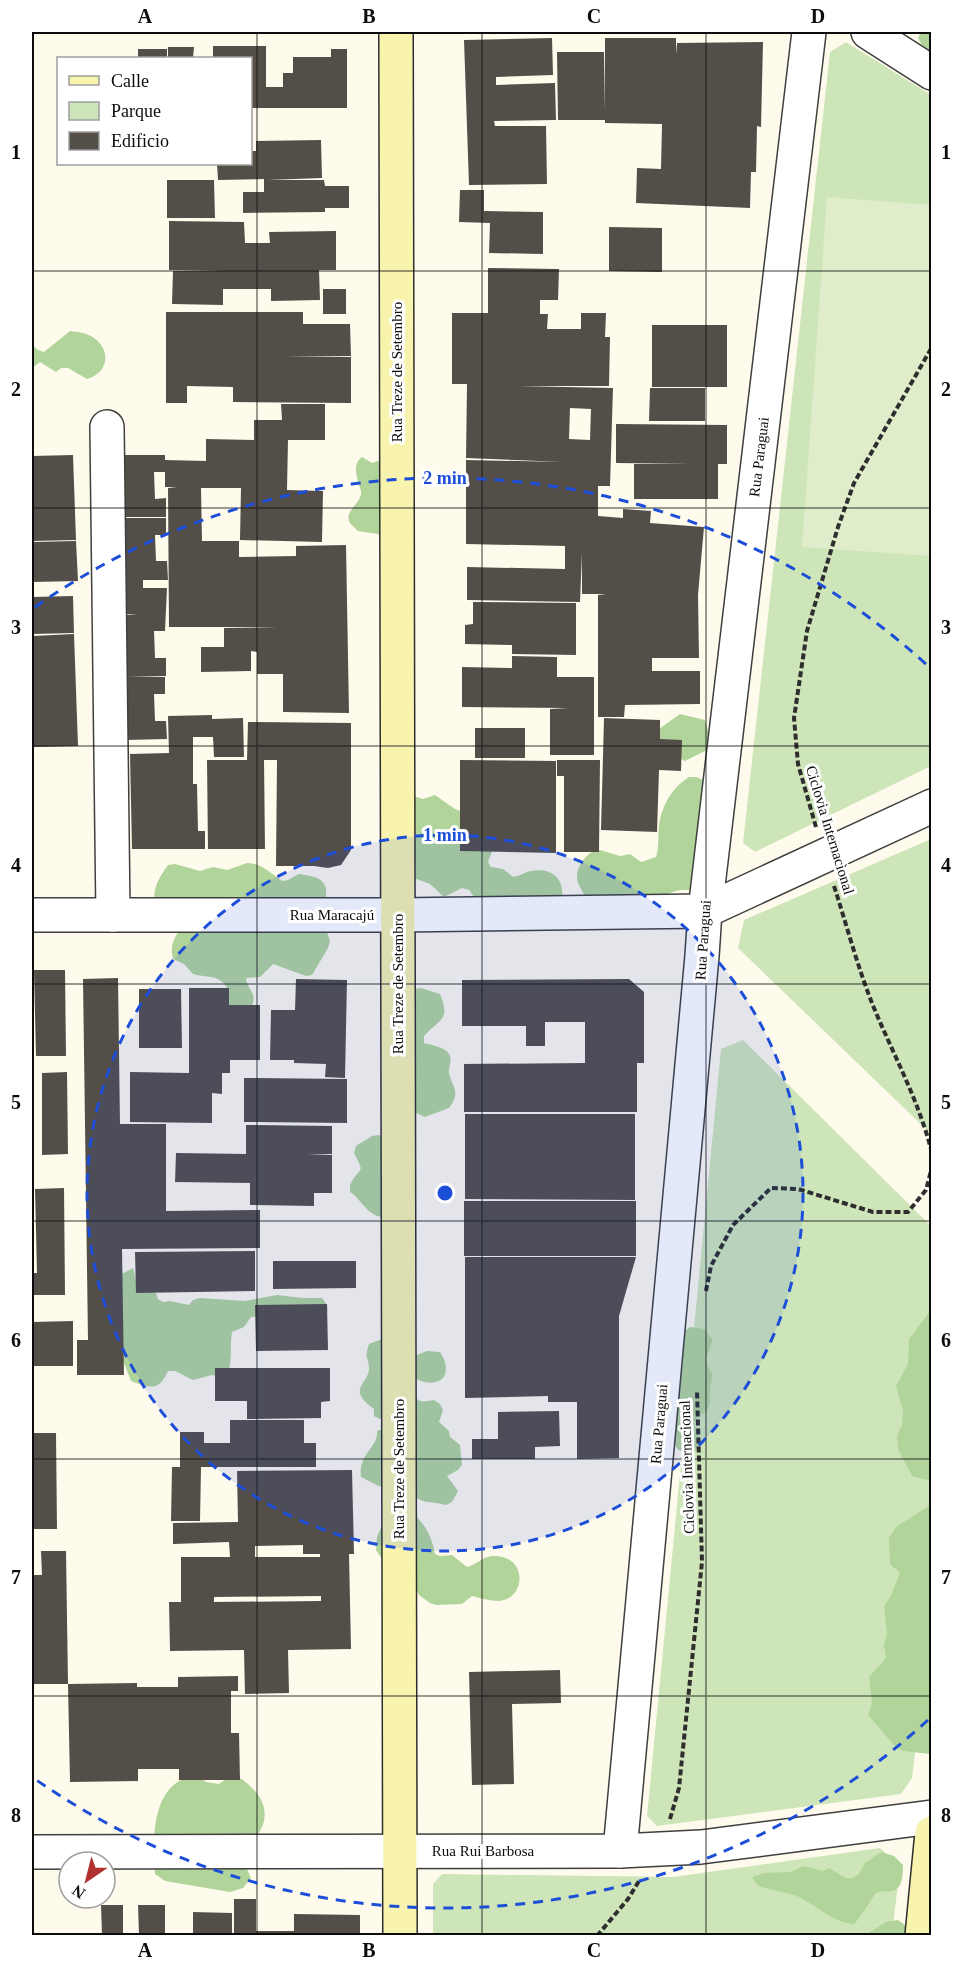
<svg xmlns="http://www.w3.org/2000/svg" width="963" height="1967" font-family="Georgia,serif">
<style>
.green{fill:#cee5b9}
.forest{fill:#b1d49a}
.pitch{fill:#dfedca}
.building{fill:#544e49;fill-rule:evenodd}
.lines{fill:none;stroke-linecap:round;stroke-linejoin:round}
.minor-casing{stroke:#3f3f3f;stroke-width:36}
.secondary-casing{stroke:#2e2e2e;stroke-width:36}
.path{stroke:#2e2e2e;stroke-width:4;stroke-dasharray:6 3;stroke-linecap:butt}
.minor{stroke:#fff;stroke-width:33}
.secondary{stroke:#f8f4ad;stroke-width:33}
.grid{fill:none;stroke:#0c0c0c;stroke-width:1.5;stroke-opacity:0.55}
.ring{fill:none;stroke:#1d4ed8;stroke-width:3;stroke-dasharray:10 8}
.labels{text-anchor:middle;stroke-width:6;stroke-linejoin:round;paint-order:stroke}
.street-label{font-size:15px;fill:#0c0c0c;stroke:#fff}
.centre{fill:#1d4ed8;stroke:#fff;stroke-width:3}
.ring-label{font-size:18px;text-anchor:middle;font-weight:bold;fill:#1d4ed8;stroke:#fff;stroke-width:6;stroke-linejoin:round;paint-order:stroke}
.neatline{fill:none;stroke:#0c0c0c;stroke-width:2}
.grid-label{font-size:20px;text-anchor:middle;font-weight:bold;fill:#0c0c0c}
</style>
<rect width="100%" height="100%" fill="#fefbed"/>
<g class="green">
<polygon points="846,42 931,95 931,766 755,852 743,843 830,52"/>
<polygon points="931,839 931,1134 738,948 744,920"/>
<polygon points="743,1040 931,1226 932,1614 912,1778 901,1794 657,1826 647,1816 721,1049"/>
<polygon points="880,1848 900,1866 892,1935 433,1936 433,1884 442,1874 673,1877"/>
</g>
<g class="forest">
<polygon points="921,32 931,32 931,53 924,49 918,38"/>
<path d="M70,331C78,332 87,333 94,338C112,351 108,373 87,379L68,368H61L56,372L40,362L32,368V341C33,348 38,350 44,352Z"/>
<path d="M362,457L372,463L378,461L389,467L384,535L358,531C355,528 350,524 349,521C345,510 363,502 361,491C358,480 351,465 362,457Z"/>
<path d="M680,714L705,720L713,747L685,761C670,753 656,748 659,729Z"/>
<path d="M689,777H696L708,782L696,888C689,891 683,889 676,891C665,895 659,897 646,894L641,898L585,903C585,893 582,892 579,885C572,871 585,854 597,849L620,856L630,854L641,862L656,857C660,845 657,832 660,819C664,802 674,786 689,777Z"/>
<path d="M410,795L423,799L435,795L455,809L466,813L492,851L488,862L491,867L503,869L513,877C519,876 522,874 527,872C547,866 565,875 562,898L477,901L469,890L462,888L444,897L430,884L411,877Z"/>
<path d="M247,863C261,863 270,873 282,881L288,880L299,874C310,876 322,876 326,888V929L330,941L328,948L312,975L306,976L273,964L260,977L246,978C247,990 259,994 251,1007L224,1010V993L227,987C217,974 207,978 193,974L184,964L173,959C169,946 175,935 184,925L155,907C152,889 158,879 168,865L175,864L200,871L213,867L227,870Z"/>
<path d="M421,988L440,994C451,1021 440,1018 424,1036V1043C431,1045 445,1047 449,1054C453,1060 448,1067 449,1073C453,1089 461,1092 449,1108L425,1117L414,1112V989Z"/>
<path d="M379,1135L384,1139V1217C368,1217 362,1200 350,1192V1185C360,1165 366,1176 354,1153L356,1146L372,1136Z"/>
<path d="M133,1268L137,1285L156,1293L158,1299L163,1302L170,1301L189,1305L193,1300L200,1298L245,1301L277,1295L303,1298H322C327,1304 329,1307 326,1315L251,1317L244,1327L232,1332C230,1345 232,1357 229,1370L218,1376L212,1375L193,1380L175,1371H168C159,1392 150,1388 131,1381L122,1358V1274Z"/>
<polygon points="931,1310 931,1481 912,1476 898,1449 897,1436 902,1425 903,1411 896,1386 908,1364 909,1339"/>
<path d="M690,1327L704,1329L712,1339C711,1357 699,1353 712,1373C712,1380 710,1386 710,1392C709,1397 711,1402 709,1406C707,1414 695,1415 695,1424C696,1437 708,1440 693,1454C684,1452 676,1452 674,1442V1338Z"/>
<path d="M390,1336L414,1356L427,1351L440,1352C455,1375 440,1390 416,1379L411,1382L409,1388C418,1402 418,1403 434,1400L440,1404L443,1410L439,1422L449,1431L450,1437L460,1445L462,1465L458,1470L447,1476L458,1491L452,1502L446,1505C428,1500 423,1506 408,1490L379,1486L361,1477C358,1453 379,1447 377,1431L389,1427L386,1418L380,1419L374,1416V1409C345,1388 370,1384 369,1367C368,1354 364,1360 369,1344Z"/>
<polygon points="929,1506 932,1506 932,1753 930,1754 903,1751 893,1744 868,1715 872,1703 869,1677 886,1658 884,1645 887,1633 884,1606 891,1596 900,1573 890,1564 889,1538 896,1527"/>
<path d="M410,1511C424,1522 432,1536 435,1554L440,1556L452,1555L467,1567C476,1565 482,1557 492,1556C528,1554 527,1599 499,1601C490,1601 480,1598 472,1596L462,1604L436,1605L430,1603L419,1595L413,1583L390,1571L376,1550L377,1537L385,1518Z"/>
<path d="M197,1775L206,1782L219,1784L229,1777L242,1779C248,1784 255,1790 259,1796C270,1813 264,1831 250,1843L246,1867L251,1878L243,1888L230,1892L165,1881L155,1874C152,1838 151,1781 197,1775Z"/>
<path d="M881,1852L894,1856L903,1865C903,1874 903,1889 892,1891C887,1892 882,1891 877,1892C868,1903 863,1914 854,1924C831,1922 818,1906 799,1897C787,1892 774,1891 762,1887L757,1885L752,1877L765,1873L791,1872L803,1866L823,1871L829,1868L846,1878H853L859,1874L865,1863Z"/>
<polygon points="898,1920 920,1936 864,1936 886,1922"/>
</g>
<polygon class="pitch" points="827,197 931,205 931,556 802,547"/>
<g class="building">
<polygon points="552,38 553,75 496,77 496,85 555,83 556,120 494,121 495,126 472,126 546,126 547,184 469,185 464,40"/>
<polygon points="605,38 676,38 676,54 677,43 763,42 761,127 757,126 756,172 751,172 750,208 636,203 637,168 661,169 662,124 605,123 605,120 558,120 557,52 604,52 605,112"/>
<polygon points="213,46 266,46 266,87 283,87 283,73 293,73 293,57 331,57 331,49 347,49 347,108 250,108 250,58 213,58"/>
<polygon points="168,47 194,47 193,58 168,58"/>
<rect x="138" y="49" width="29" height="9"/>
<polygon points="321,140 322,178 267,180 324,180 325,186 349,186 349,208 325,208 325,212 243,213 243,192 264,192 264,179 218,180 217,164 250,164 250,151 256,151 256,141"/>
<polygon points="167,180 214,180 215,218 167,218"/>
<polygon points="460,190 484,190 484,211 543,212 543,254 489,253 490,223 459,222"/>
<polygon points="169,221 244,222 245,243 270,243 269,232 336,231 336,270 319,270 320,300 271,301 271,289 223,289 223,305 172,304 173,271 227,270 169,270"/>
<polygon points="609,227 662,228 662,272 609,271"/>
<path d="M488,268L559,269L558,300H540V314H548L547,329H581V313H606L605,337H610L609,386H518L613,388L610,486H598V516L623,518V509L651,511L650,523L704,527L698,595L699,658H652V671H700V704L625,705L624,717H598V595L606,594H582V553L580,602L467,600V567L565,569V546L466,544V460L563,462L466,458L467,384H452V313H488ZM570,408L591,409L590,440L569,439Z"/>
<rect x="323" y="289" width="23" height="25"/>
<polygon points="166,312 303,312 303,324 350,324 351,356 284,357 351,357 351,403 233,402 233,387 187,386 187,403 166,403"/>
<rect x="652" y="325" width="75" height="62"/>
<polygon points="650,388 705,388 705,421 649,421"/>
<polygon points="281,404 325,404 325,440 288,440 287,490 323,491 322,542 240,540 241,488 201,488 202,541 239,541 239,557 296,556 296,546 346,545 349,713 283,712 283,674 257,674 257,652 251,651 251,671 201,672 201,647 224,647 224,628 279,627 169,627 168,488 177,487 165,487 165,472 154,472 155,499 166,498 166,517 125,517 124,455 165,455 165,460 206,461 206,439 254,440 254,420 282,420"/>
<polygon points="616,424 727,425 727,464 718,464 718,499 634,499 634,464 690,464 616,463"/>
<polygon points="73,455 76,540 32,541 32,456"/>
<polygon points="126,518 166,518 166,535 155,535 156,561 167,561 168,580 143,580 143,588 167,588 165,631 154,631 155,658 166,658 166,676 128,677 165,677 165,694 154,694 155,721 166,721 167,739 125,740 124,615 138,614 126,614"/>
<polygon points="76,541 78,581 33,582 32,542"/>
<polygon points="73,596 74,633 32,634 32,597"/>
<polygon points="473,602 576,603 576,655 512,654 512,645 465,644 465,625 473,624"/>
<polygon points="74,634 78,746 34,747 32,636"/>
<polygon points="512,656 557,657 557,677 594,677 594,755 550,755 550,709 568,708 462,707 462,667 512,668"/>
<polygon points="212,715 212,719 243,718 244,757 214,757 213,737 193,737 193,784 197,784 198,831 205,831 205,849 132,849 130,754 169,753 168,716"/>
<polygon points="604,718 660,720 660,739 682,740 681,771 659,770 657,832 601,830"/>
<polygon points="248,722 351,723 351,850 341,865 328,868 314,866 276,866 277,760 264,760 265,849 208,849 207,760 247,760"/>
<rect x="475" y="728" width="50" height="30"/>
<polygon points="460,760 556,761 556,853 460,851"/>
<polygon points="557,760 600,760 599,852 564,852 564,776 557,776"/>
<polygon points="34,970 65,970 66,1056 36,1056"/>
<polygon points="118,978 120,1124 166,1124 166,1211 260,1210 260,1248 122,1249 124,1375 77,1375 77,1340 88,1340 83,979"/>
<polygon points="296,979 347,980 345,1078 325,1077 326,1064 294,1063 294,1060 270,1060 271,1010 295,1010"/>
<polygon points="629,979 644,992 644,1063 637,1063 637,1112 464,1112 464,1064 585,1063 585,1022 545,1022 545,1046 526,1046 526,1026 462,1026 462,980"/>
<polygon points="189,988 229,988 229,1005 260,1005 260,1060 230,1060 230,1073 222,1073 222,1094 212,1093 212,1123 130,1122 130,1072 189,1073"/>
<polygon points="139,989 181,989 182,1048 139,1048"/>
<polygon points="67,1072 68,1154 42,1155 42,1073"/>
<polygon points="244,1078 347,1079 347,1123 244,1122"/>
<polygon points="465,1114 635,1114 635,1200 465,1199"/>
<polygon points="246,1125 332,1126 332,1154 307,1155 332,1155 332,1193 314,1193 314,1206 250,1205 250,1183 175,1182 176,1153 246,1154"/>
<polygon points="64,1188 65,1295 32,1295 32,1273 37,1273 35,1189"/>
<rect x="464" y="1201" width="172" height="55"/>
<polygon points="255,1251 255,1291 136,1293 135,1252"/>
<polygon points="465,1257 636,1257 619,1316 619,1458 577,1459 577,1402 548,1402 548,1396 465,1398"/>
<polygon points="273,1261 356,1261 356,1288 273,1289"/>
<polygon points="327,1304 328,1350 256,1351 255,1305"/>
<polygon points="73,1321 73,1366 32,1366 32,1322"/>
<polygon points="215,1368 330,1368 330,1401 321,1402 321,1418 247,1419 247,1401 215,1401"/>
<polygon points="559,1411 560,1446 535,1447 535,1459 472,1459 472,1439 498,1439 498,1412"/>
<polygon points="230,1420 304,1420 304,1443 316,1443 316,1467 201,1467 200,1521 171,1521 172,1467 180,1467 180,1432 204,1432 204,1443 230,1443"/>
<polygon points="32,1433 56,1433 57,1529 32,1529"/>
<path d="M352,1470L354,1554H349L351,1649L288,1650L289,1693L245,1694L244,1650L170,1651L169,1602H181V1557H320V1554H303V1545L255,1546V1557H230L229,1542L173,1544V1523L238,1522L237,1471ZM321,1596V1601L214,1602V1597Z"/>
<polygon points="41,1551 66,1551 68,1684 32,1684 32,1575 42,1575"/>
<polygon points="560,1670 561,1703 512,1704 514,1784 472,1785 469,1672"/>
<polygon points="238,1676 238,1691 231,1691 231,1733 239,1733 240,1780 179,1780 179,1769 138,1769 138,1781 70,1782 68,1684 137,1683 137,1687 178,1687 178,1677"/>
<polygon points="234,1899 256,1899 256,1931 294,1931 294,1914 360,1915 360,1935 234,1935"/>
<polygon points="101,1905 123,1905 123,1935 102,1935"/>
<polygon points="138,1905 165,1905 165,1935 139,1935"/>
<polygon points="193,1912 232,1913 232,1935 193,1935"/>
</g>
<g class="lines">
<defs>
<g id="minor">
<polyline points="868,32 932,73"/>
<polyline points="107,427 113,915"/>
<polyline points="32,915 398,915 705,911 932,806"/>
<polyline points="620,1851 702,956 705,911 809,32"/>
<polyline points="32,1852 620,1851 701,1847 932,1817"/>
</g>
<g id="secondary">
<polyline points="396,32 400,1936"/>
<polyline points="922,1936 932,1833"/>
</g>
</defs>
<use href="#minor" class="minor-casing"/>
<use href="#secondary" class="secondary-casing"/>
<g class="path">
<polyline points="816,827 798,764 794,718 807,631 838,527 854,483 932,347"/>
<path d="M834,886C847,926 858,969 874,1008C894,1056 919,1101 932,1153"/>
<polyline points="706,1291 711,1266 733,1225 771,1188 798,1189 873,1212 908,1212 926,1190 932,1167"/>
<polyline points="670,1819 679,1788 702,1562 697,1391"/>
<polyline points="597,1936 628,1899 639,1881"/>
</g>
<use href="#minor" class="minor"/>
<use href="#secondary" class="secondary"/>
</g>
<path class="grid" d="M257,32V1936M482,32V1936M706,32V1936M32,271H932M32,508H932M32,746H932M32,984H932M32,1221H932M32,1459H932M32,1696H932"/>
<circle cx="445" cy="1193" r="358" fill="#1d4ed8" fill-opacity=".12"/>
<g class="ring">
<circle cx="445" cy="1193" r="358"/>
<path d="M928 1720A715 715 0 0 1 35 1779M35 607A715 715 0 0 1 928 666"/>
</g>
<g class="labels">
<g class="street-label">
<text transform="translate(397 372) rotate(-90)" y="5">Rua Treze de Setembro</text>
<text transform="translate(759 457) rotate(-83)" y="5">Rua Paraguai</text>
<text transform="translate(830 830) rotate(73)" y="5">Ciclovia Internacional</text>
<text x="332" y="920">Rua Maracajú</text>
<text transform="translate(703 940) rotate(-86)" y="5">Rua Paraguai</text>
<text transform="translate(398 984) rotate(-90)" y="5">Rua Treze de Setembro</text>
<text transform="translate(659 1424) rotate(-85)" y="5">Rua Paraguai</text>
<text transform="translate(687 1467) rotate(-92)" y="5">Ciclovia Internacional</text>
<text transform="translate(399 1469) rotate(-90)" y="5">Rua Treze de Setembro</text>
<text x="483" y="1856">Rua Rui Barbosa</text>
</g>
</g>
<circle cx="445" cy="1193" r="9" class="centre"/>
<g class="ring-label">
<text x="445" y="484">2 min</text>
<text x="445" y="841">1 min</text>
</g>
<rect width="963" height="1967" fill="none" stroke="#ffffff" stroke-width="66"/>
<rect x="57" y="57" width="195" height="108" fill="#ffffff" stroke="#9e9e9e" stroke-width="1.5"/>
<rect x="69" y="76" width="30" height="9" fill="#f8f4ad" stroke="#9e9e9e" stroke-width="1.5"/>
<text x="111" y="87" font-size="18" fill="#0c0c0c">Calle</text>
<rect x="69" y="102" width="30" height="18" fill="#cee5b9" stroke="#9e9e9e" stroke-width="1.5"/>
<text x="111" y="117" font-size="18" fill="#0c0c0c">Parque</text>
<rect x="69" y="132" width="30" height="18" fill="#544e49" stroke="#9e9e9e" stroke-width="1.5"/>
<text x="111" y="147" font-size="18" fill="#0c0c0c">Edificio</text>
<g transform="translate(87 1880) rotate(215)"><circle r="28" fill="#ffffff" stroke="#9e9e9e" stroke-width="1.5"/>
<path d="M0-4.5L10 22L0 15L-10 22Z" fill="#b13130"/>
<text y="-9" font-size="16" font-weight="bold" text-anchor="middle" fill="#0c0c0c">N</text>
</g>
<rect x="33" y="33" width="897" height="1901" class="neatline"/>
<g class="grid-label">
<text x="145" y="23">A</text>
<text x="369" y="23">B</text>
<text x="594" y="23">C</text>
<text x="818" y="23">D</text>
<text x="16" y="159">1</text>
<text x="946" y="159">1</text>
<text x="16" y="396">2</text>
<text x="946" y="396">2</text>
<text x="16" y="634">3</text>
<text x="946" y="634">3</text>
<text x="16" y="872">4</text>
<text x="946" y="872">4</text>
<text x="16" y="1109">5</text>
<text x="946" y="1109">5</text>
<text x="16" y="1347">6</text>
<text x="946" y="1347">6</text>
<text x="16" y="1584">7</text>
<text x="946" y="1584">7</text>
<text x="16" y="1822">8</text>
<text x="946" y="1822">8</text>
<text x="145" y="1957">A</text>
<text x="369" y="1957">B</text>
<text x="594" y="1957">C</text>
<text x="818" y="1957">D</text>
</g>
</svg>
